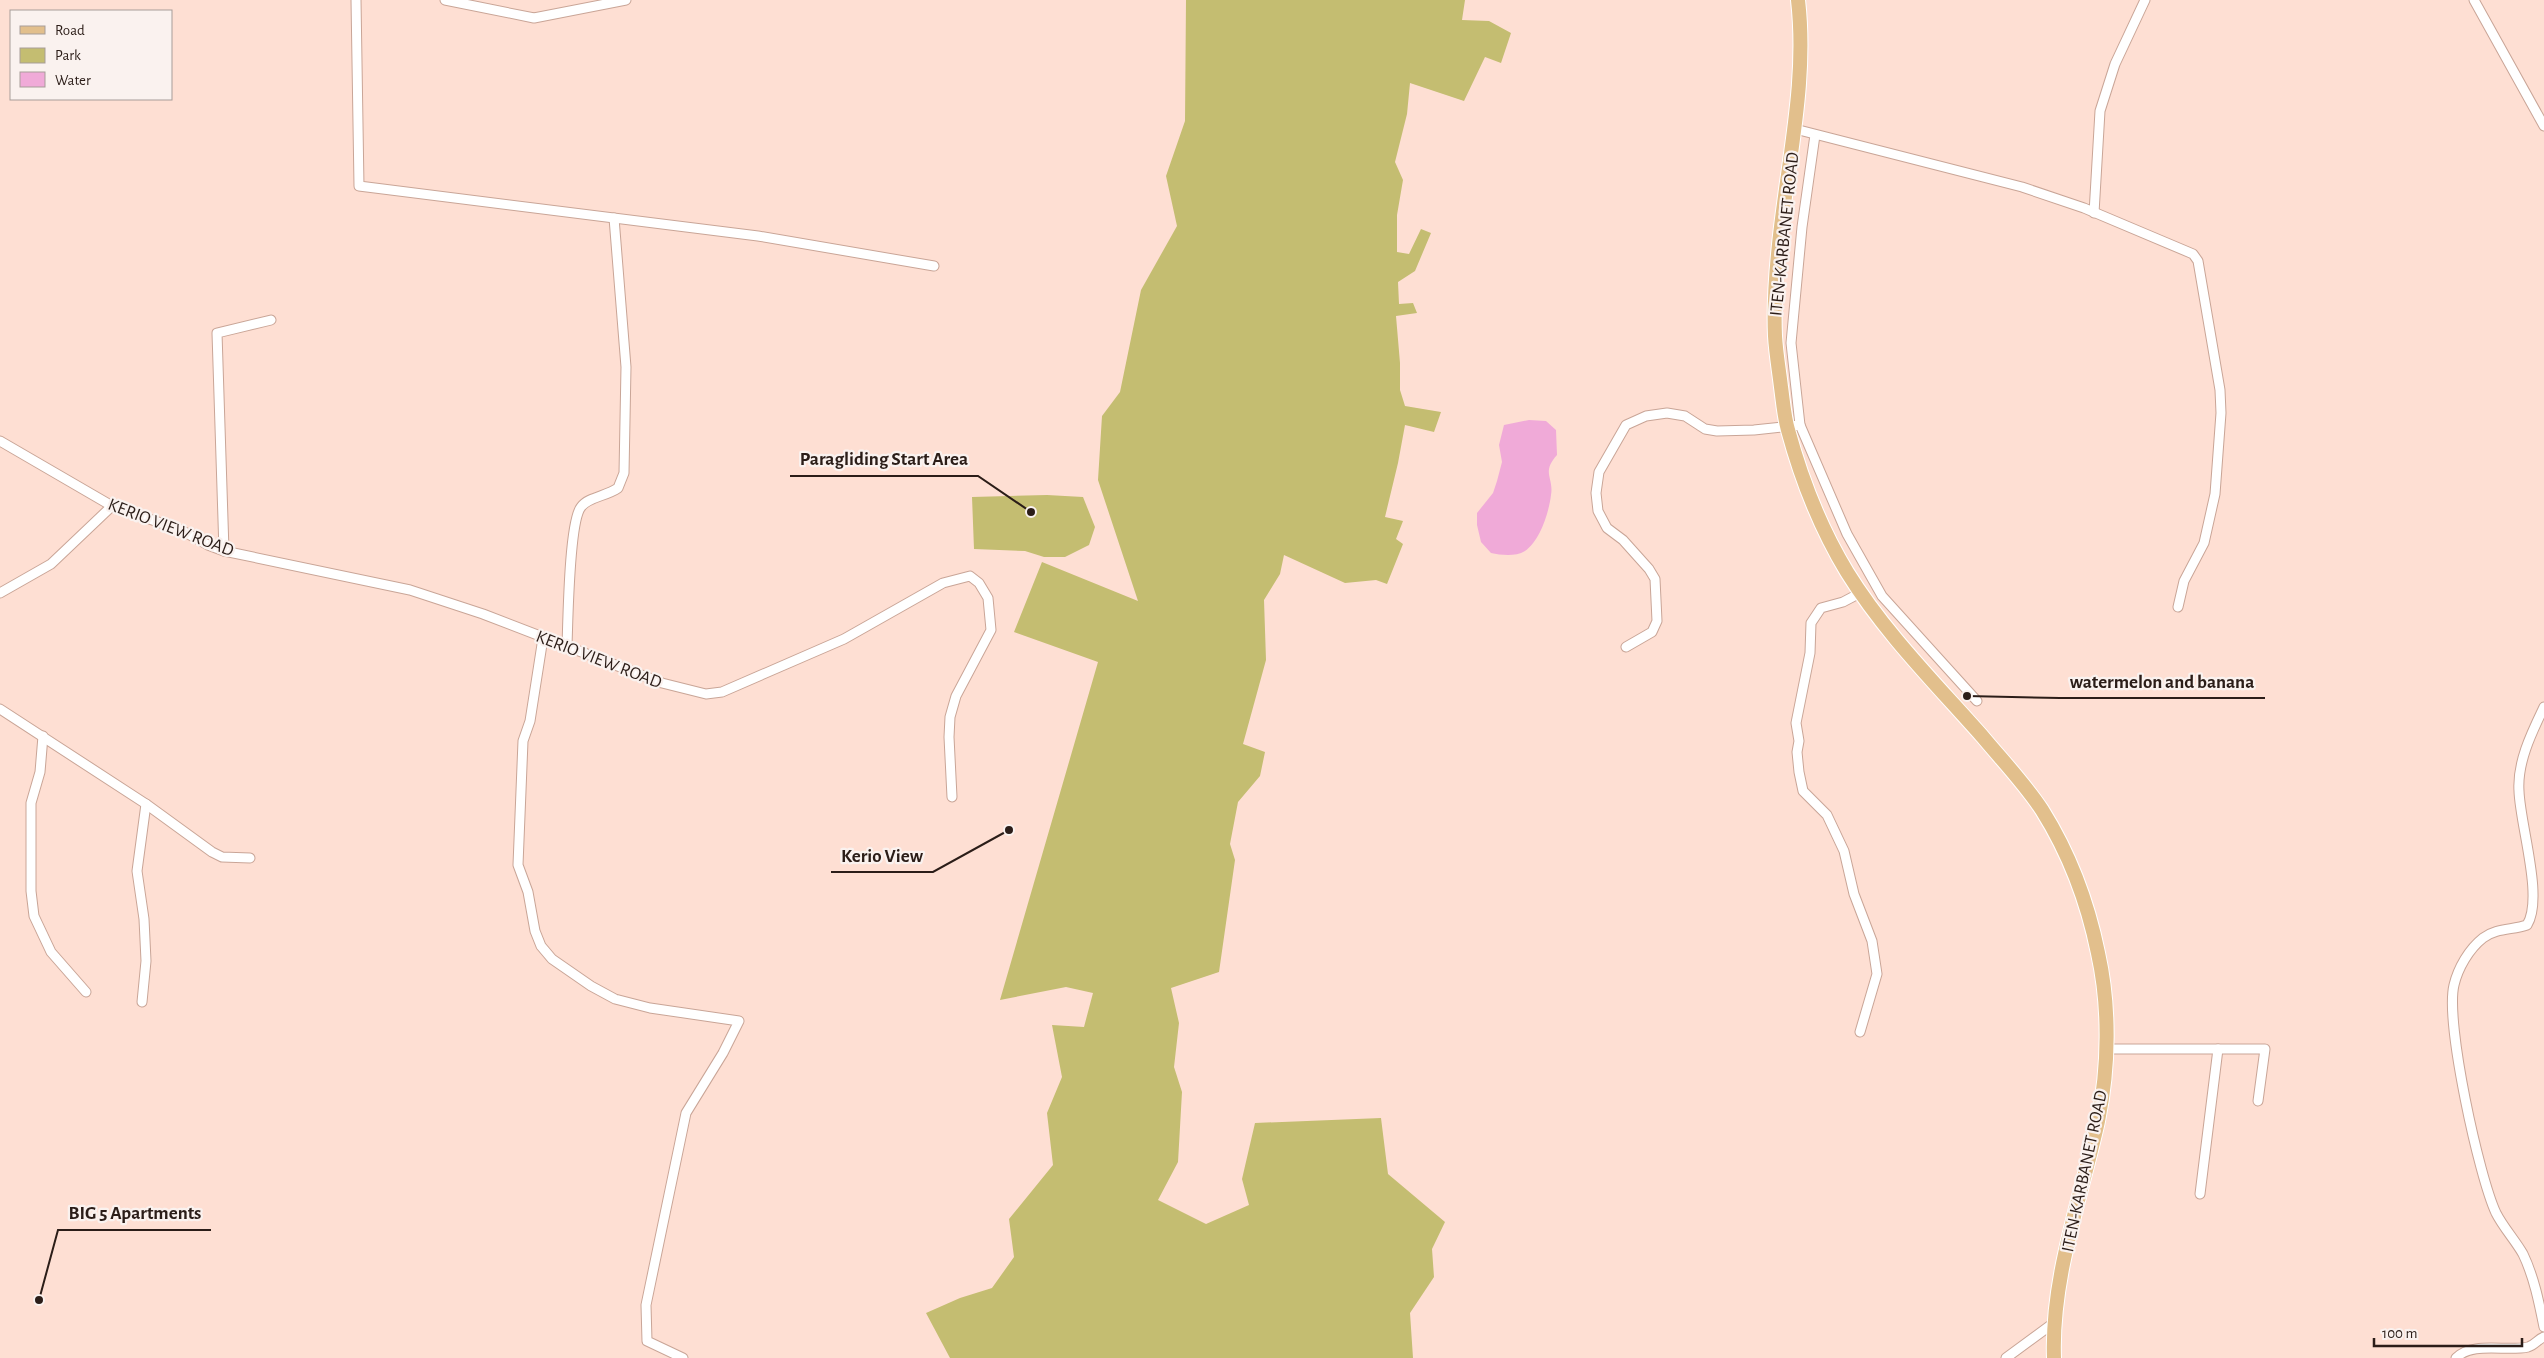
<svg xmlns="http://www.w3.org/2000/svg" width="2544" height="1358" font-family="'Alegreya Sans',sans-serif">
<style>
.green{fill:#c4bd71}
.water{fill:#f0aad8}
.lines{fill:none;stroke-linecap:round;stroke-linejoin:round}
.street-casing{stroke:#c9a597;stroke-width:11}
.primary-casing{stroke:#fff;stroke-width:16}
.street{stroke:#fff;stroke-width:9}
.primary{stroke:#e2bf8c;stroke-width:14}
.labels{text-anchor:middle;stroke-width:4.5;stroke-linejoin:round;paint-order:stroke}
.street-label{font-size:18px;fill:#2b1d18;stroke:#faf2ef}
.leader{fill:none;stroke:#2b1d18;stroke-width:2}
.callout-dot{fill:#2b1d18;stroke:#faf2ef;stroke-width:2}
.callout-label{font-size:19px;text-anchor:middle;font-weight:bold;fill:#2b1d18;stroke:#faf2ef;stroke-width:4.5;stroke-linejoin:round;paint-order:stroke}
</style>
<rect width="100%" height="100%" fill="#fedfd3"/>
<g class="green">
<polygon points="1186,0 1465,0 1462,20 1489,21 1511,33 1501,63 1485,57 1464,101 1410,83 1407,114 1395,162 1403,180 1397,215 1397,252 1409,254 1421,229 1431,233 1415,271 1398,282 1399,304 1413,303 1417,313 1396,316 1400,363 1400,390 1405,406 1441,412 1434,432 1405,425 1398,463 1385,517 1403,521 1396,539 1403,544 1387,584 1376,580 1345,583 1284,555 1280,574 1264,600 1266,660 1243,744 1265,752 1260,776 1238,802 1230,844 1235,860 1219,972 1171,988 1179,1023 1174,1067 1182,1092 1178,1162 1158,1200 1206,1224 1249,1205 1242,1179 1255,1123 1381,1118 1388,1174 1445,1222 1432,1249 1434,1277 1410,1313 1413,1358 950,1358 926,1313 960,1298 992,1288 1014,1257 1009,1219 1053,1165 1047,1113 1062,1077 1052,1025 1084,1027 1093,993 1066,987 1000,1000 1098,662 1014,632 1042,562 1138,601 1098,480 1102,416 1120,392 1141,290 1177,226 1166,176 1185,121"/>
<polygon points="1047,495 1083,497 1095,527 1089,545 1065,557 1044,557 1025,551 974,549 972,497"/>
</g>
<path class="water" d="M1529,420L1546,421L1556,430L1557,455C1541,473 1554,477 1551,495C1549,512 1540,541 1525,551C1515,557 1501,555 1491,553L1481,542L1477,525V513L1493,493L1497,481L1502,462L1499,445L1504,425Z"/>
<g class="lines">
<defs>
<g id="street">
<polyline points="356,0 359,186 758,236 934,266"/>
<polyline points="445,0 534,18 626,0"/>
<polyline points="2474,0 2544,126"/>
<polyline points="1795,129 2022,187 2084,208 2193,254 2198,261 2220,390 2221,413 2215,494 2204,543 2184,581 2178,607"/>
<polyline points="2094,213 2100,111 2115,64 2145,0"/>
<polyline points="1800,425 1791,343 1802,227 1815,135"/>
<polyline points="0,441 112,506 181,530 208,545 224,551 410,590 483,614 662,683 706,694 722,692 844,639 943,583 970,576 979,583 988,598 991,630 956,696 950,717 949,737 952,797"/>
<polyline points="224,551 217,333 271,320"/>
<polyline points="0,593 51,564 112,506"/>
<polyline points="543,638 530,721 523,741 518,865 528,892 535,931 541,946 552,959 591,986 615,999 650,1008 739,1021 723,1053 686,1113 646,1305 647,1341 683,1358"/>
<path d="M567,645C568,622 569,522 581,507C588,497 607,496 618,488L624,473L626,367L614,218"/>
<polyline points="1626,647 1652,632 1657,621 1655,579 1649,569 1623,540 1607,528 1598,511 1596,493 1599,472 1626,425 1646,416 1667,413 1685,416 1705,429 1717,431 1754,430 1800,425 1847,534 1882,596 1977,701"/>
<path d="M2544,707C2532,732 2517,762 2519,791C2520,825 2544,898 2527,925C2513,930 2496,928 2483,938C2469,949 2458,968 2454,985C2445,1022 2479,1177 2496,1213C2503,1227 2515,1240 2523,1254C2534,1277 2539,1302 2544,1327"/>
<polyline points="0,709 146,804 212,852 222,857 250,858"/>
<polyline points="43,736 40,772 31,803 31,891 34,916 51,952 86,992"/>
<polyline points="142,1002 146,961 144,919 137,871 146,804"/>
<polyline points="1860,1032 1877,974 1872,941 1854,894 1844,851 1827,815 1803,791 1799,772 1797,752 1799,741 1796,723 1810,653 1811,623 1821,608 1843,602 1862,592"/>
<polyline points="2106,1049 2265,1049 2258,1101"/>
<polyline points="2200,1194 2218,1049"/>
<polyline points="2006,1358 2055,1322"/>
<path d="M2456,1358C2472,1341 2507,1352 2528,1347C2535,1345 2538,1339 2544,1337"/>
</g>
<path id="primary" d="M1798,0C1806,69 1793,136 1784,204C1778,247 1773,292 1775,336C1776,353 1779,370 1781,387C1783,401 1784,416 1788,430C1801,478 1821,529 1847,572C1884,632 1936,684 1982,736C2002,760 2025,784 2042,810C2069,853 2088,904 2098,953C2110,1007 2109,1067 2098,1121C2081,1198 2051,1278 2054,1358"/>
</defs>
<use href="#street" class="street-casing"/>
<use href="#primary" class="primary-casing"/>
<use href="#street" class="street"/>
<use href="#primary" class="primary"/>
</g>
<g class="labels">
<g class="street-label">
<text transform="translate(1784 234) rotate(-84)" y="6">ITEN-KARBANET ROAD</text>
<text transform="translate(171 527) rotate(21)" y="6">KERIO VIEW ROAD</text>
<text transform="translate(599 659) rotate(21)" y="6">KERIO VIEW ROAD</text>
<text transform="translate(2084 1171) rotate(-78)" y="6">ITEN-KARBANET ROAD</text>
</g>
</g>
<path class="leader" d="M1031 512L978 476H790M1967 696L2060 698H2265M1009 830L933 872H831M39 1300L58 1230H211"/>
<g class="callout-dot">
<circle cx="1031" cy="512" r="5"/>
<circle cx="1967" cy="696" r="5"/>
<circle cx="1009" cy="830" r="5"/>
<circle cx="39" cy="1300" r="5"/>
</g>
<g class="callout-label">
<text x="884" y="465">Paragliding Start Area</text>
<text x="2162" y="688">watermelon and banana</text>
<text x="882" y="862">Kerio View</text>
<text x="135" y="1219">BIG 5 Apartments</text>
</g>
<rect x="10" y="10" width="162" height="90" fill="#faf2ef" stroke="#a79d99"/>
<rect x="20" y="26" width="25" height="8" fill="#e2bf8c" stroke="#a79d99"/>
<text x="55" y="35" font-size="15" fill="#2b1d18">Road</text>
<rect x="20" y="48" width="25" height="15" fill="#c4bd71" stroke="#a79d99"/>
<text x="55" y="60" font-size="15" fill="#2b1d18">Park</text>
<rect x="20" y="72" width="25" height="15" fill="#f0aad8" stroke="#a79d99"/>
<text x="55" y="85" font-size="15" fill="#2b1d18">Water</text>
<path d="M2374 1338v8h148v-8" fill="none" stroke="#2b1d18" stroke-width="2.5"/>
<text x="2382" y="1338" font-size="15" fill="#2b1d18" stroke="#faf2ef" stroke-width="4" paint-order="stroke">100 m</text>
</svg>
